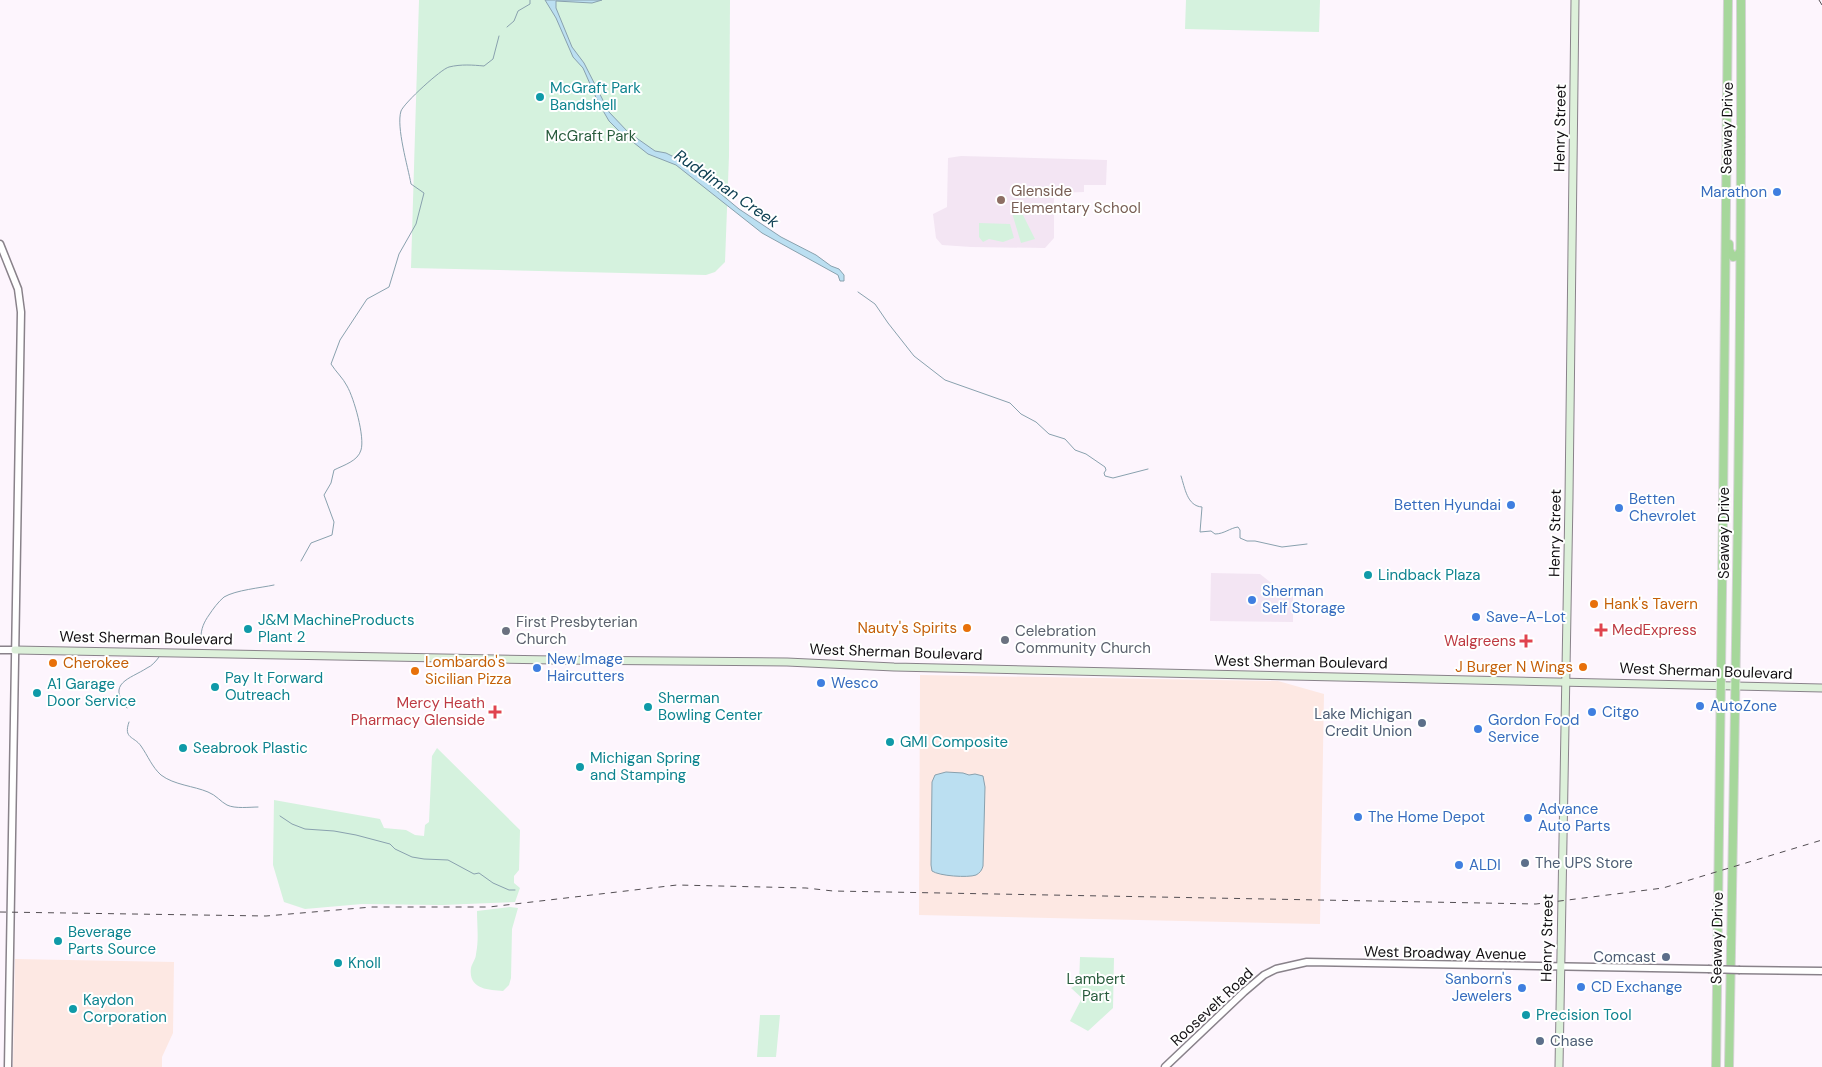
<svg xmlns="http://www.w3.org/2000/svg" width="1822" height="1067" font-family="'DM Sans',sans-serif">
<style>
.built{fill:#f3e5f3}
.industrial{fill:#fde8e3}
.green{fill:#d5f2de}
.water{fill:#bbdff1;stroke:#89a1ae}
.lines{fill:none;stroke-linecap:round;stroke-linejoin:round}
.stream{stroke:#89a1ae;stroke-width:1}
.tertiary-casing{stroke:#89828a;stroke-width:9}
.secondary-casing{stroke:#89828a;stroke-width:9}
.trunk-casing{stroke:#d5d4d5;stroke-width:10}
.tertiary{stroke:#fff;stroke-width:6}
.secondary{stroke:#ddf0da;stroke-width:7}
.trunk{stroke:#a6d79b;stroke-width:8}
.rail{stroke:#534e53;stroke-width:1;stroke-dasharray:6 6;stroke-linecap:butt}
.tertiary-bridge-casing{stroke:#89828a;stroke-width:9;stroke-linecap:butt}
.tertiary-bridge{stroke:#fff;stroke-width:6}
.culture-dot{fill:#0f9aa8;stroke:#fff;stroke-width:2}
.shop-dot{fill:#3f7fe0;stroke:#fff;stroke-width:2}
.education-dot{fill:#8d6e63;stroke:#fff;stroke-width:2}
.food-dot{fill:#e8710a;stroke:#fff;stroke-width:2}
.health-dot{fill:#e0444e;stroke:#fff;stroke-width:2}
.worship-dot{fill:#6b7280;stroke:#fff;stroke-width:2}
.service-dot{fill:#5c6f8a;stroke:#fff;stroke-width:2}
.labels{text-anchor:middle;stroke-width:4;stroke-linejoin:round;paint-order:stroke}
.culture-label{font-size:15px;fill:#0d838f;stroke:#fff;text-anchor:start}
.street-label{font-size:15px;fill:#131013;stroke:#fff}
.park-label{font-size:15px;fill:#285b3c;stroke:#fff}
.education-label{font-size:15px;fill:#785e54;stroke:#fff;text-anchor:start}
.shop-label{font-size:15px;fill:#366cbe;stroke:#fff;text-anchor:start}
.food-label{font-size:15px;fill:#c56008;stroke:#fff;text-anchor:start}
.worship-label{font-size:15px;fill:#5b616d;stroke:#fff;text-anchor:start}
.health-label{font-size:15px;fill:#be3a42;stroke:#fff;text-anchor:end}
.service-label{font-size:15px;fill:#4e5e75;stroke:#fff;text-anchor:end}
.water-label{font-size:16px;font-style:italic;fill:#104154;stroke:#fff}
</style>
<rect width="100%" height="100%" fill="#fdf5fd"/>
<g class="built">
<polygon points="961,156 1107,160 1106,185 1084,185 1084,192 1054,193 1054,238 1045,248 971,247 942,245 936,238 933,214 947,207 948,158"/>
<polygon points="1211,573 1260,574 1274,585 1293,591 1293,622 1210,621"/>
</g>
<g class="industrial">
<polygon points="920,675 1278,681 1324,694 1320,924 919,915"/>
<polygon points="15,959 174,962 173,1033 162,1057 162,1067 13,1067"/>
</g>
<g class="green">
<polygon points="419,0 730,0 729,156 725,262 715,272 706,275 411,268"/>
<polygon points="1186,0 1320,0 1319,32 1185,29"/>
<polygon points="1012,213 1020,213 1023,215 1035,239 1021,243"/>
<polygon points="979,223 1010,224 1014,238 1003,242 989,239 983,242 979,237"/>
<polygon points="437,748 520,830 519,870 514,876 514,883 520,888 515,902 442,905 362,904 305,909 284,902 273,865 274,800 380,819 384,828 406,830 415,835 424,836 425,825 429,822 432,756"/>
<path d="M510,907L518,908L512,929L511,978L509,985L503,991C488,990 468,989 471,968C472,963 476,959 476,954C479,940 477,925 477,911Z"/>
<polygon points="1080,957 1114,958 1113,1008 1088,1031 1070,1021 1082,998 1071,988 1079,984"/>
<polygon points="760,1015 780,1015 776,1057 757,1057"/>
</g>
<g class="water">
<polygon points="545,0 602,0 592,3 556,1 556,8 572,47 584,63 609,112 628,132 655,151 666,153 680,160 739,209 781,237 816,255 831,266 839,269 844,275 844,281 840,281 838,275 762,233 676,165 648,154 619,131 609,121 598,102 583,68 573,57 556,18"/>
<path d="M946,772L963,773L969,775L975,774L983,776L985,787L983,866C982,870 980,873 976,875C968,878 939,876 932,871L931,865L932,782L935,775Z"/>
</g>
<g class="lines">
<g class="stream">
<polyline points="507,27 514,21 518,11 530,4 530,0"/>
<polyline points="858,292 875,304 888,323 914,356 945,380 1010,403 1021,414 1036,422 1049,434 1065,439 1075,450 1086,454 1105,467 1106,470 1104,473 1105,476 1113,478 1148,469"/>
<path d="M1181,476C1185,488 1187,506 1202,507L1200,532L1211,531L1215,534C1224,534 1230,528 1238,527L1240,530V538L1247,541H1255L1282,547L1307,544"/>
<path d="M301,561L311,543L332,535L334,522L324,495L331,483L334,470C344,465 358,461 361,450C365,437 354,398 347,386C343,378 336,372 331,364L340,340L367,299L389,287L399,254L416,224L424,193L411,184C408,167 396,127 401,111C404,103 441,69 449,67C461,64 473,65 484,66L493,59L499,36"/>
<path d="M199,639L201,637C201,629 204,622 209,615C213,609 218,602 224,597C236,590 260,588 274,585"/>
<path d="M127,708C106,683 130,679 147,668C152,666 156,661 159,657"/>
<path d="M129,722C123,739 134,736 141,746C148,756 152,767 161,775C174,785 194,786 208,792C216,795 221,802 227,805C235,809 250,807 258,807"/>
<polyline points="280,816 292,824 305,829 334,831 356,835 390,844 395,849 412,857 424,859 448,860 474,874 479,873 493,883 509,890 515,890"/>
</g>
<defs>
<g id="tertiary">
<polyline points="0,244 18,289 21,312 8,1067"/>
<polyline points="0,650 15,650"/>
<polyline points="1740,970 1822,971"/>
<polyline points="1165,1067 1244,992 1264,975 1276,969 1307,962 1708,969"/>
</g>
<g id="secondary">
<polyline points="15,650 554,660 787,662 894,667 1822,688"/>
<polyline points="1559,1067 1569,498 1575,0"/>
</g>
<g id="trunk">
<polyline points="1729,244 1729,250 1733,257 1737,256 1740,252"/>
<path d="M1716,1067C1722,711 1724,356 1728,0"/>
<path d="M1729,1067C1735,711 1742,356 1741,0"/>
</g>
</defs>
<use href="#tertiary" class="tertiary-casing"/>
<use href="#secondary" class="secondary-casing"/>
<use href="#trunk" class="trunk-casing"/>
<use href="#tertiary" class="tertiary"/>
<use href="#secondary" class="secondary"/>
<use href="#trunk" class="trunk"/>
<g class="rail">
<polyline points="1819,0 1822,5"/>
<polyline points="0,912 266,916 372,907 489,907 677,885 806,888 833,891 1536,904 1663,888 1822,840"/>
</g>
<defs>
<polyline id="tertiary-bridge" points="1708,969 1740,970"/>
</defs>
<use href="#tertiary-bridge" class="tertiary-bridge-casing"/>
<use href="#tertiary-bridge" class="tertiary-bridge"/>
</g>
<g class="culture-dot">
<circle cx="540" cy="97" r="5"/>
<circle cx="1368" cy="575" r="5"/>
<circle cx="248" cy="629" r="5"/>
<circle cx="215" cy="687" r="5"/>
<circle cx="37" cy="693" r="5"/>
<circle cx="648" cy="707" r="5"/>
<circle cx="890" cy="742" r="5"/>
<circle cx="183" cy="748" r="5"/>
<circle cx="580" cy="767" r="5"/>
<circle cx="58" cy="941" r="5"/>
<circle cx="338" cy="963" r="5"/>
<circle cx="73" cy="1009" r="5"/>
<circle cx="1526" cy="1015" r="5"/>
</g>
<g class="shop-dot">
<circle cx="1777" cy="192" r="5"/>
<circle cx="1511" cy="505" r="5"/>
<circle cx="1619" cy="508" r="5"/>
<circle cx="1252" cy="600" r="5"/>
<circle cx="1476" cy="617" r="5"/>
<circle cx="537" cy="668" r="5"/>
<circle cx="821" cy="683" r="5"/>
<circle cx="1700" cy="706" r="5"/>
<circle cx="1592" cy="712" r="5"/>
<circle cx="1478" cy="729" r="5"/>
<circle cx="1358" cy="817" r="5"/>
<circle cx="1528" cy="818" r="5"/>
<circle cx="1459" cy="865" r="5"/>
<circle cx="1581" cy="987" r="5"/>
<circle cx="1522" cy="988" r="5"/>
</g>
<circle class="education-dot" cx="1001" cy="200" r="5"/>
<g class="food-dot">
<circle cx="1594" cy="604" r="5"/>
<circle cx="967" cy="628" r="5"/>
<circle cx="53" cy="663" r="5"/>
<circle cx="1583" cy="667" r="5"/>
<circle cx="415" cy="671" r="5"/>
</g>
<g class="health-dot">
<path d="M1598.5 622.5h5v5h5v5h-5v5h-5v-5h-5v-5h5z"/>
<path d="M1523.5 633.5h5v5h5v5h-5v5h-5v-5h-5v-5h5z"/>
<path d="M492.5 704.5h5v5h5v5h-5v5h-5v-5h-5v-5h5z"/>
</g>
<g class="worship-dot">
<circle cx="506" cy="631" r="5"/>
<circle cx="1005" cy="640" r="5"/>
</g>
<g class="service-dot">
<circle cx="1422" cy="723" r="5"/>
<circle cx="1525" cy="863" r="5"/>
<circle cx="1666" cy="957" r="5"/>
<circle cx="1540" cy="1041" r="5"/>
</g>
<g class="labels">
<g class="culture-label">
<text x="550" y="93">McGraft Park<tspan x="550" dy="17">Bandshell</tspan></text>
<text x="1378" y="580">Lindback Plaza</text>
<text x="258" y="625">J&amp;M MachineProducts<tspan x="258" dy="17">Plant 2</tspan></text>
<text x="225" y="683">Pay It Forward<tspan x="225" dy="17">Outreach</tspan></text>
<text x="47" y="689">A1 Garage<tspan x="47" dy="17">Door Service</tspan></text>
<text x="658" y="703">Sherman<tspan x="658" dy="17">Bowling Center</tspan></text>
<text x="900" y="747">GMI Composite</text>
<text x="193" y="753">Seabrook Plastic</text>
<text x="590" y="763">Michigan Spring<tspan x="590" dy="17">and Stamping</tspan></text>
<text x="68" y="937">Beverage<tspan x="68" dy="17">Parts Source</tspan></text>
<text x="348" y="968">Knoll</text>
<text x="83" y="1005">Kaydon<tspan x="83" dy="17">Corporation</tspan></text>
<text x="1536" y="1020">Precision Tool</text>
</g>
<g class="street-label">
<text transform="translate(1560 128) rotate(-89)" y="5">Henry Street</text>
<text transform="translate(1727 128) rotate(-89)" y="5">Seaway Drive</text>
<text transform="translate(1555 533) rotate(-89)" y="5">Henry Street</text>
<text transform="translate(1724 533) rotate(-90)" y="5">Seaway Drive</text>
<text transform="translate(146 638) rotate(1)" y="5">West Sherman Boulevard</text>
<text transform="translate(896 652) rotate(2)" y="5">West Sherman Boulevard</text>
<text transform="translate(1301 662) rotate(1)" y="5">West Sherman Boulevard</text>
<text transform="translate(1706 671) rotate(2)" y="5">West Sherman Boulevard</text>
<text transform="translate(1547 938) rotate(-89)" y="5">Henry Street</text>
<text transform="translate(1717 938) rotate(-89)" y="5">Seaway Drive</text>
<text transform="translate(1445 953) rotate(1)" y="5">West Broadway Avenue</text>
<text transform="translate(1212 1007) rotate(-43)" y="5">Roosevelt Road</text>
</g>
<g class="park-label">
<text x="591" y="141">McGraft Park</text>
<text x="1096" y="984">Lambert<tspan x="1096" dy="17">Part</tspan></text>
</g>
<g class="education-label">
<text x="1011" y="196">Glenside<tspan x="1011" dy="17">Elementary School</tspan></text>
</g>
<g class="shop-label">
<text x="1767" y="197" text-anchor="end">Marathon</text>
<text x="1629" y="504">Betten<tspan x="1629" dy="17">Chevrolet</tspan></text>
<text x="1501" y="510" text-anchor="end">Betten Hyundai</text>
<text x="1262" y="596">Sherman<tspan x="1262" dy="17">Self Storage</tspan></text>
<text x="1486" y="622">Save-A-Lot</text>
<text x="547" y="664">New Image<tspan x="547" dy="17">Haircutters</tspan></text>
<text x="831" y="688">Wesco</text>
<text x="1710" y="711">AutoZone</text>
<text x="1602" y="717">Citgo</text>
<text x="1488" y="725">Gordon Food<tspan x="1488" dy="17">Service</tspan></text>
<text x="1538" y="814">Advance<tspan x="1538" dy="17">Auto Parts</tspan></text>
<text x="1368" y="822">The Home Depot</text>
<text x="1469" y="870">ALDI</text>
<text x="1512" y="984" text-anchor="end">Sanborn's<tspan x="1512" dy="17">Jewelers</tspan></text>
<text x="1591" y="992">CD Exchange</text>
</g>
<g class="food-label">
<text x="1604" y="609">Hank's Tavern</text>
<text x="957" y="633" text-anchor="end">Nauty's Spirits</text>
<text x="425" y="667">Lombardo's<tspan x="425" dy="17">Sicilian Pizza</tspan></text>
<text x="63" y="668">Cherokee</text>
<text x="1573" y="672" text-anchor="end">J Burger N Wings</text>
</g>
<g class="worship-label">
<text x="516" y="627">First Presbyterian<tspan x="516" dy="17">Church</tspan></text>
<text x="1015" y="636">Celebration<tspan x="1015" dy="17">Community Church</tspan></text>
</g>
<g class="health-label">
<text x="1612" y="635" text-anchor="start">MedExpress</text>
<text x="1516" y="646">Walgreens</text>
<text x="485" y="708">Mercy Heath<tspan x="485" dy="17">Pharmacy Glenside</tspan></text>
</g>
<g class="service-label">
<text x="1412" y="719">Lake Michigan<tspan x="1412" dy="17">Credit Union</tspan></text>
<text x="1535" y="868" text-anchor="start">The UPS Store</text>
<text x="1656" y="962">Comcast</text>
<text x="1550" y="1046" text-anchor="start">Chase</text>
</g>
<g class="water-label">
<text transform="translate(727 188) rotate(35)" y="6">Ruddiman Creek</text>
</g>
</g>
</svg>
